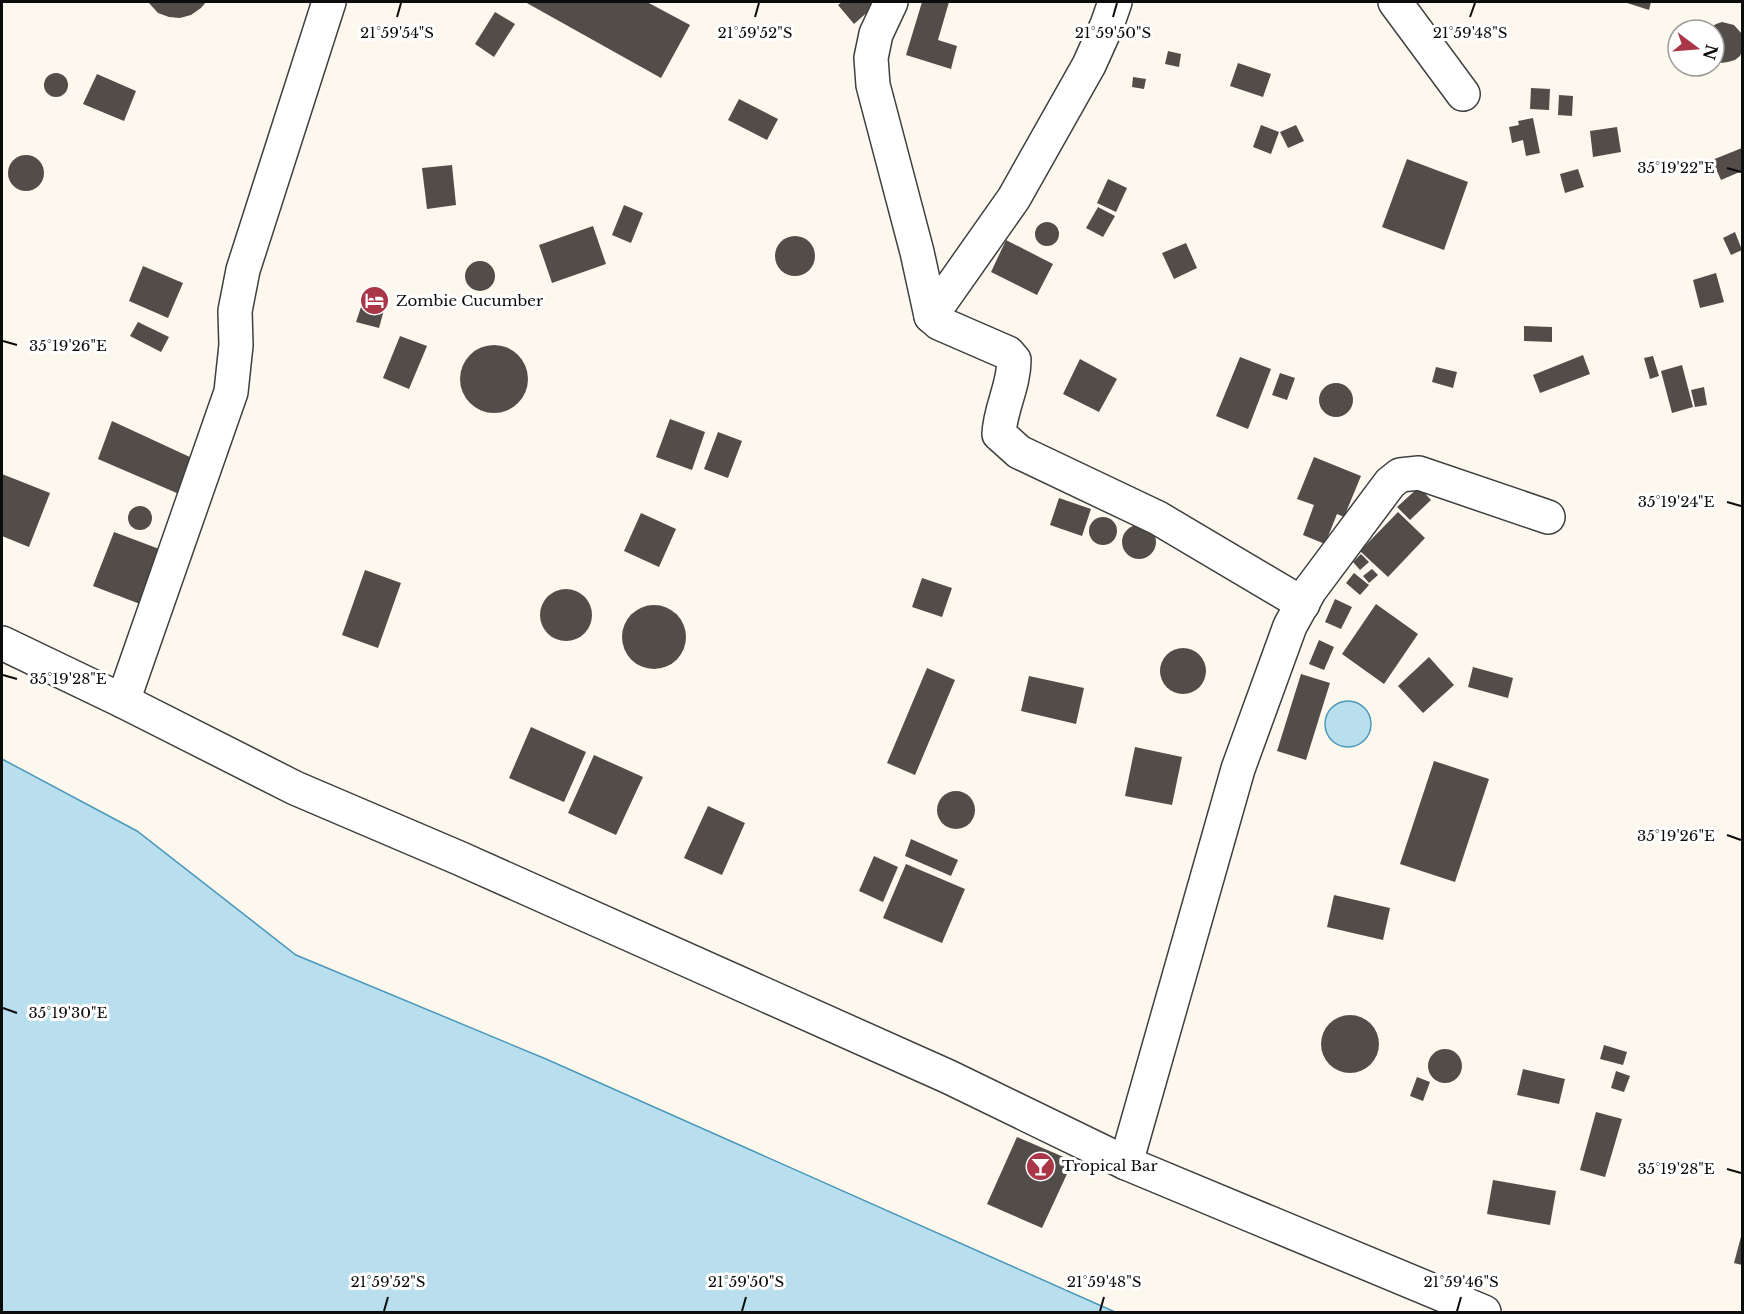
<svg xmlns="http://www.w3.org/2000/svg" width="1744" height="1314" font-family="'Libre Baskerville',serif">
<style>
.water{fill:#b9dfee;stroke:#4a99bb;stroke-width:1.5}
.building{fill:#534d4a}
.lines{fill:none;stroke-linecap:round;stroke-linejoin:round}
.minor-casing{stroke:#3f3f3f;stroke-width:36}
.minor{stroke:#fff;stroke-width:33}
.ticks{fill:none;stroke:#0c0c0c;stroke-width:2}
.labels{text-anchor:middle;stroke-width:6;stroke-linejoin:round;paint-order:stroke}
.poi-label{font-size:15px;fill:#0c0c0c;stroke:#fff;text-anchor:start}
.ticks-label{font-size:15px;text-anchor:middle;fill:#0c0c0c;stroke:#fff;stroke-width:6;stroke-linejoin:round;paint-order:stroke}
</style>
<rect width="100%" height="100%" fill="#fdf8ee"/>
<g class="water">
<circle cx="1348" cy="724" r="23"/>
<polygon points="2,759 137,831 296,955 546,1059 1115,1312 2,1312"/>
</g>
<g class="building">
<polygon points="148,2 206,2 201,8 191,15 180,18 169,17 158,13"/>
<polygon points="525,2 647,2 690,25 661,78"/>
<polygon points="842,2 879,2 854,24 838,5"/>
<polygon points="922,2 949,2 938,40 957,46 951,69 906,55"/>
<polygon points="1624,2 1651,2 1649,10"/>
<polygon points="495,12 515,24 494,57 475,44"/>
<polygon points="1722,22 1734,25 1742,34 1742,51 1740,56 1735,60 1728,62 1721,63 1714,60 1714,30 1708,30 1716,24"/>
<polygon points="1168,51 1181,54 1179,67 1165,64"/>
<polygon points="1238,63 1271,74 1263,97 1230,86"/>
<circle cx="56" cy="85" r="12"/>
<polygon points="97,74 136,91 124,121 83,104"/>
<polygon points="1133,77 1146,79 1144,89 1132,87"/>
<polygon points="1531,88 1550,89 1549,110 1530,109"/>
<polygon points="1559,95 1573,96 1572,116 1558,115"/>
<polygon points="739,99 778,119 767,140 728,120"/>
<polygon points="1533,118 1540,153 1526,156 1523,140 1512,143 1509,127 1519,125 1518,121"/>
<polygon points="1261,125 1279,132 1271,154 1253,147"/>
<polygon points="1296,125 1304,141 1288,148 1280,132"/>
<polygon points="1617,127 1621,152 1593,157 1590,131"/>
<polygon points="1742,148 1742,171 1721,180 1712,160"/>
<circle cx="26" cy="173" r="18"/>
<polygon points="1407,159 1468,182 1444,250 1382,227"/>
<polygon points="452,165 456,205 427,209 422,168"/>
<polygon points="1578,169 1584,187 1565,193 1560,174"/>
<polygon points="1108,179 1127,188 1116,212 1097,203"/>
<polygon points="624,205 643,213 631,243 612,235"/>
<polygon points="1098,207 1115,216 1103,237 1086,228"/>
<circle cx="1047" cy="234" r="12"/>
<polygon points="593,226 606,264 552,283 539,245"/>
<polygon points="1735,232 1742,250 1731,255 1723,238"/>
<circle cx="795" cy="256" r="20"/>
<polygon points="1006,240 1053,264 1037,295 991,272"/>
<polygon points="1186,243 1197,268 1174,279 1162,253"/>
<circle cx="480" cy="276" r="15"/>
<polygon points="143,266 183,283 168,318 129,301"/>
<polygon points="1716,273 1724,302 1700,308 1693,280"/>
<polygon points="362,304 384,310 379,328 356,322"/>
<polygon points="138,322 169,337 161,352 130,336"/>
<polygon points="1524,326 1552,327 1552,342 1524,341"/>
<polygon points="400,336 427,346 409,389 383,378"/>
<circle cx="494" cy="379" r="34"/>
<polygon points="1583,355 1590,374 1540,393 1533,375"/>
<polygon points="1653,356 1659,376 1650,379 1644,358"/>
<polygon points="1240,357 1271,369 1248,429 1216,416"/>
<polygon points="1080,359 1117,379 1099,412 1063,394"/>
<polygon points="1682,365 1693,407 1672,413 1661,371"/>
<polygon points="1436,367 1457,372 1453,388 1432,382"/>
<polygon points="1280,373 1295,378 1287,400 1272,395"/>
<circle cx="1336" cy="400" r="17"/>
<polygon points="1704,387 1707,405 1695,407 1691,390"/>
<polygon points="670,419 705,432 692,470 656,457"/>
<polygon points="112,421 192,458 179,494 98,459"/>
<polygon points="718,432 742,441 728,478 704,469"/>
<polygon points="1314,457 1361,476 1344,517 1337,514 1325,544 1303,535 1314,505 1297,499"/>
<polygon points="2,474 50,493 29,547 2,536"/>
<polygon points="1419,487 1431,500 1410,520 1397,507"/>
<polygon points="1059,498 1091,509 1082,536 1050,525"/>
<circle cx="140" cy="518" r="12"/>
<polygon points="1398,512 1425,538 1388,577 1360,551"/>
<polygon points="641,513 676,529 659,567 624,551"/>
<circle cx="1103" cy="531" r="14"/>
<circle cx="1139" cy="542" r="17"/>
<polygon points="114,532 162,550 140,604 93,586"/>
<polygon points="1361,554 1369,562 1360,570 1353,562"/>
<polygon points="1372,569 1378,575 1369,583 1363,576"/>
<polygon points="365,570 401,583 378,648 342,635"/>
<polygon points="1354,573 1369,585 1360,595 1346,583"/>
<polygon points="922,578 952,588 942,617 912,607"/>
<circle cx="566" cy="615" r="26"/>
<polygon points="1335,599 1352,607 1341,629 1325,622"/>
<polygon points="1376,604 1418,634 1384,684 1342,654"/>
<circle cx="654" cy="637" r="32"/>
<polygon points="1319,640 1334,647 1324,670 1309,664"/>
<circle cx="1183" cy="671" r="23"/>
<polygon points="1429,657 1454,685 1423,713 1398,686"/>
<polygon points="1473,667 1513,678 1508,698 1468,687"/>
<polygon points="927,668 955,680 915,775 887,763"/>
<polygon points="1301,674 1330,683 1306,760 1277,751"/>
<polygon points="1029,676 1084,688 1076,724 1021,711"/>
<polygon points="531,727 586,752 564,802 509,778"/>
<polygon points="1135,747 1182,757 1172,805 1125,796"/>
<polygon points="594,755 643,777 616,835 568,813"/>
<polygon points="1434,761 1489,779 1455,882 1400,864"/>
<circle cx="956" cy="810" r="19"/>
<polygon points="708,806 745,823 722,875 684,858"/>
<polygon points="911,839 958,860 951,876 905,856"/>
<polygon points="874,856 898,867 883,902 859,891"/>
<polygon points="906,864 965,889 942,943 883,918"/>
<polygon points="1334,895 1390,908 1383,940 1327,927"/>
<circle cx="1350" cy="1044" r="29"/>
<polygon points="1604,1045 1627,1052 1623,1065 1600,1059"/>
<circle cx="1445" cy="1066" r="17"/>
<polygon points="1523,1069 1565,1079 1559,1104 1517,1095"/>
<polygon points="1616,1071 1630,1076 1624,1092 1611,1088"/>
<polygon points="1417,1077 1430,1082 1423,1101 1410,1096"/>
<polygon points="1596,1112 1622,1119 1605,1177 1580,1170"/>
<polygon points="1017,1137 1073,1161 1042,1228 987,1204"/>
<polygon points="1493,1180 1556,1191 1550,1225 1487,1214"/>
<polygon points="1742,1233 1742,1265 1734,1263"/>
</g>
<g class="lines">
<defs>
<g id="minor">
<path d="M891,2L876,34L871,58L873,85L917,252L931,316L939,323L1008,353L1014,360C1014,386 1000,409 999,434L1019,452L1158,518L1303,604"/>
<polyline points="1395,2 1463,94"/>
<polyline points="931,316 1014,198 1089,65 1107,25 1115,2"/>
<polyline points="2,643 123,701 295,788 459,858 949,1077 1126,1163 1484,1312"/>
<polyline points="123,701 231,392 236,345 235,311 243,270 329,2"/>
<polyline points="1126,1163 1238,769 1290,626 1310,590 1390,483 1400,475 1419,473 1548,517"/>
</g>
</defs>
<use href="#minor" class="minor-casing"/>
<use href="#minor" class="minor"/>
</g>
<path class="ticks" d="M397,17L401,3M755,17L759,3M1113,17L1117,3M1470,17L1475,3M1727,168L1741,172M3,341L17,345M1727,502L1741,506M3,675L17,679M1727,835L1741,840M3,1008L17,1013M1727,1169L1741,1173M384,1311L388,1297M742,1311L746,1297M1100,1311L1104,1297M1457,1311L1461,1297"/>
<defs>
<symbol id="hotel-disc" viewBox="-11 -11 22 22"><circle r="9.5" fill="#aa3748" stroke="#fff"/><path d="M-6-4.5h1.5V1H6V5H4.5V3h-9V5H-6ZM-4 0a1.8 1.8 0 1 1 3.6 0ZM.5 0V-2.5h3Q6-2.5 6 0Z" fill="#fff"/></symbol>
<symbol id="bar-disc" viewBox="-11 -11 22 22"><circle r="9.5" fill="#aa3748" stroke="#fff"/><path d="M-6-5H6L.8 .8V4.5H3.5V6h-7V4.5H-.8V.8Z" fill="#fff"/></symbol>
</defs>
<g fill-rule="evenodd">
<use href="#hotel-disc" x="358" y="284" width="33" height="33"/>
<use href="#bar-disc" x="1024" y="1150" width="33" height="33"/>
</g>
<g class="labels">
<g class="poi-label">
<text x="396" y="306">Zombie Cucumber</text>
<text x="1062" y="1171">Tropical Bar</text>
</g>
</g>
<g class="ticks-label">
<text x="397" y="38">21°59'54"S</text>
<text x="755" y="38">21°59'52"S</text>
<text x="1113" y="38">21°59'50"S</text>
<text x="1470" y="38">21°59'48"S</text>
<text x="1676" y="173">35°19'22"E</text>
<text x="68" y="351">35°19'26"E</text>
<text x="1676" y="507">35°19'24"E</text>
<text x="68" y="684">35°19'28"E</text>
<text x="1676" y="841">35°19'26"E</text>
<text x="68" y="1018">35°19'30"E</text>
<text x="1676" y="1174">35°19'28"E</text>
<text x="388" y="1287">21°59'52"S</text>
<text x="746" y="1287">21°59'50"S</text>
<text x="1104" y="1287">21°59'48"S</text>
<text x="1461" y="1287">21°59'46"S</text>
</g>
<rect width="1744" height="1314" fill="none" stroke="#0c0c0c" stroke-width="6"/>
<g transform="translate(1696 48) rotate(106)"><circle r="28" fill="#ffffff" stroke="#9e9e9e" stroke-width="1.5"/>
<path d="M0-4.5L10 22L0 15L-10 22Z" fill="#aa3748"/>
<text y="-9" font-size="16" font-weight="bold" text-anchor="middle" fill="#0c0c0c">N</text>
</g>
</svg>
